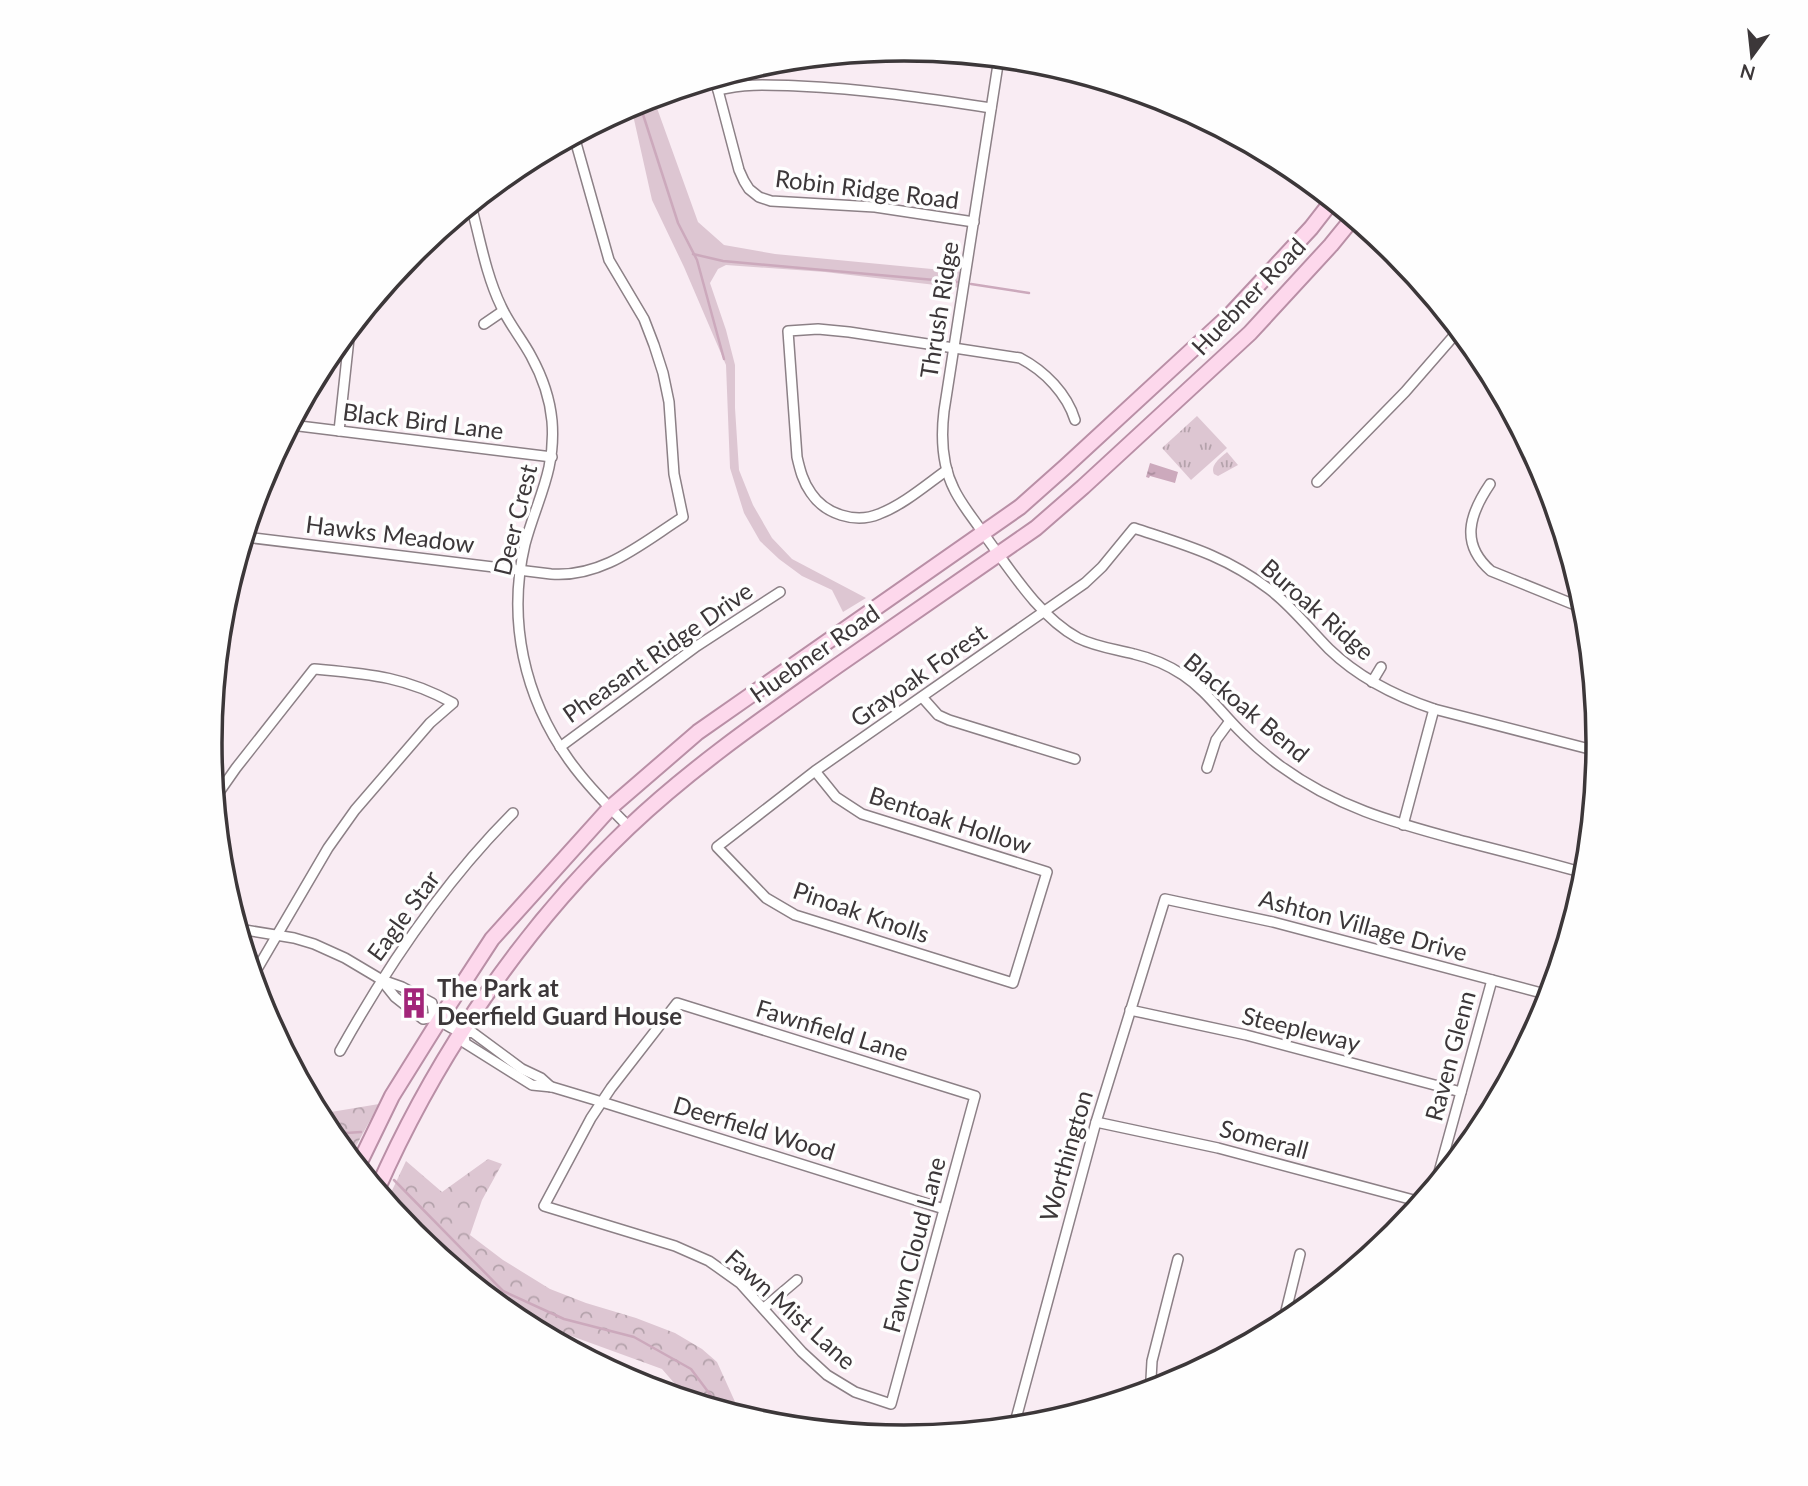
<svg xmlns="http://www.w3.org/2000/svg" width="1808" height="1486" font-family="Lato,sans-serif">
<style>
.grass{fill:#ddc6d2}
.forest{fill:url(#forest-crowns)}
.park{fill:url(#park-tufts)}
.water{fill:url(#water-ripples)}
.lines{fill:none;stroke-linecap:round;stroke-linejoin:round}
.stream{stroke:#cca9bc;stroke-width:2.5}
.minor-casing{stroke:#8c8086;stroke-width:12}
.primary-casing{stroke:#b98fa6;stroke-width:18}
.minor{stroke:#fff;stroke-width:9}
.primary{stroke:#fdd8ec;stroke-width:14}
.labels{text-anchor:middle;stroke-width:7;stroke-linejoin:round;paint-order:stroke}
.street-label{font-size:24px;fill:#3c3739;stroke:#fefefe}
.poi-label{font-size:24px;font-weight:bold;fill:#3c3739;stroke:#fefefe;text-anchor:start}
.rim{fill:none;stroke:#3c3739;stroke-width:3.5}
</style>
<defs>
<pattern id="forest-crowns" width="20" height="18" patternUnits="userSpaceOnUse" patternTransform="scale(1.75)"><rect width="20" height="18" fill="#ddc6d2"/><path d="M2 6a3 3 0 1 1 6 0M12 15a3 3 0 1 1 6 0" fill="none" stroke="#b4a2ab"/></pattern>
<pattern id="park-tufts" width="24" height="20" patternUnits="userSpaceOnUse" patternTransform="scale(1.75)"><rect width="24" height="20" fill="#ddc6d2"/><path d="M3 7l-1-3M5 7V3M7 7l1-3M15 17l-1-3M17 17v-4M19 17l1-3" fill="none" stroke="#b4a2ab"/></pattern>
<pattern id="water-ripples" width="26" height="14" patternUnits="userSpaceOnUse" patternTransform="scale(1.75)"><rect width="26" height="14" fill="#cca9bc"/><path d="M2 4q2-2 4 0t4 0M15 11q2-2 4 0t4 0" fill="none" stroke="#a78a9a"/></pattern>
</defs>
<rect width="100%" height="100%" fill="#f9ecf3"/>
<polygon class="grass" points="653,97 698,222 724,245 775,254 963,272 961,288 825,272 726,265 718,269 710,283 726,330 735,365 735,408 739,470 753,505 772,538 792,559 866,598 843,612 832,590 802,576 779,559 760,541 744,513 730,468 726,365 684,267 652,200 631,106"/>
<g class="forest">
<polygon points="379,1104 350,1157 327,1128 319,1114"/>
<polygon points="488,1159 502,1164 482,1200 470,1235 503,1260 550,1289 586,1303 636,1318 675,1333 702,1349 717,1362 741,1415 688,1399 662,1369 511,1314 449,1263 423,1239 420,1239 413,1233 387,1201 406,1161 442,1192"/>
</g>
<g class="park">
<polygon points="1197,416 1227,448 1191,480 1162,448"/>
<path d="M1227,452L1238,465L1218,476L1214,474C1210,465 1220,458 1227,452Z"/>
</g>
<polygon class="water" points="1150,463 1178,472 1175,483 1150,476 1149,478 1146,477"/>
<g class="lines">
<g class="stream">
<polyline points="639,102 678,223 697,260 724,359"/>
<polyline points="693,254 723,261 957,282"/>
<polyline points="971,284 1029,293"/>
<polyline points="331,1134 361,1132"/>
<polyline points="394,1180 503,1291 564,1319 634,1337 691,1369 721,1409"/>
</g>
<defs>
<g id="minor">
<path d="M999,58L944,411C941,436 942,465 954,489C961,504 973,518 983,533C1010,569 1038,616 1078,638C1096,647 1115,649 1134,654C1151,658 1168,665 1183,675C1207,691 1222,714 1243,734C1254,745 1267,756 1279,765C1336,807 1392,822 1459,840C1498,850 1538,860 1577,871"/>
<polyline points="715,79 739,170 744,181 749,189 759,197 771,201 875,207 974,222"/>
<path d="M718,90C747,83 769,85 798,86C865,89 926,98 991,108"/>
<path d="M471,205C480,239 486,275 501,306C509,324 522,339 531,356C542,376 550,399 552,421C556,471 537,499 525,544C507,620 524,697 569,760C586,784 608,806 629,827"/>
<polyline points="484,324 503,311"/>
<polyline points="291,425 552,457"/>
<polyline points="339,431 350,329"/>
<path d="M947,470C926,485 903,505 879,514C855,524 825,514 811,493C803,482 800,470 797,457L788,331L818,329L849,332L1020,358C1045,371 1067,394 1075,420"/>
<polyline points="1317,482 1405,392 1459,330"/>
<path d="M1490,484C1469,515 1460,544 1491,571L1585,609"/>
<path d="M245,537L551,574C603,578 642,543 683,517L674,474L669,402L663,373L654,345L644,319L609,260L574,136"/>
<polyline points="1372,682 1381,667"/>
<polyline points="922,697 938,715 949,720 1075,759"/>
<polyline points="560,747 697,646 780,592"/>
<polyline points="1207,768 1216,740 1230,721"/>
<path d="M815,771L836,797L862,814L1047,872L1013,983L795,915L766,898L717,847L815,771L1085,583L1102,567L1134,528C1185,545 1224,555 1269,589C1292,606 1309,629 1329,649C1359,678 1395,696 1434,709L1597,751"/>
<path d="M215,798L236,768L314,669C368,674 404,676 453,703L430,723L355,810L328,848L253,976"/>
<polyline points="1403,825 1434,709"/>
<path d="M239,929L294,938L314,944L345,958L382,980L402,987L432,1003L434,1017C445,1024 459,1035 472,1032L522,1069L541,1078L551,1087"/>
<polyline points="383,982 395,997 423,1019 434,1017"/>
<polygon points="677,1003 975,1096 891,1404 855,1392 827,1375 802,1352 740,1283 709,1261 675,1246 544,1206 591,1118 611,1088"/>
<polyline points="1130,1010 1246,1035 1461,1092"/>
<polyline points="464,1034 465,1043 532,1085 552,1087 602,1102 944,1209"/>
<path d="M340,1051C388,965 443,883 513,813"/>
<polyline points="1096,1122 1218,1148 1421,1202"/>
<polyline points="1436,1183 1492,980"/>
<polyline points="764,1308 797,1280"/>
<polyline points="1283,1323 1300,1254"/>
<polyline points="1153,1389 1151,1379 1152,1361 1178,1259"/>
<polyline points="1014,1426 1096,1122 1165,899 1273,922 1549,995"/>
</g>
<g id="primary">
<polyline points="358,1166 392,1096 445,1011 492,939 610,808 698,732 1020,507 1065,467 1231,314 1311,228 1332,201"/>
<path d="M377,1190C436,1056 522,929 628,828C692,767 765,717 837,666C904,620 970,574 1036,528L1083,487L1250,333L1331,245L1353,218"/>
</g>
</defs>
<use href="#minor" class="minor-casing"/>
<use href="#primary" class="primary-casing"/>
<use href="#minor" class="minor"/>
<use href="#primary" class="primary"/>
</g>
<defs>
<symbol id="building-bare" viewBox="-9 -9 18 18"><path d="M-4-6H4V6H1V3H-1V6H-4ZM-2.5-4.3h1.7v1.8h-1.7ZM.8-4.3h1.7v1.8H.8ZM-2.5-1h1.7V.8h-1.7ZM.8-1h1.7V.8H.8Z" fill="#a22579" stroke="#fefefe" stroke-width="2.5" paint-order="stroke"/></symbol>
</defs>
<g fill-rule="evenodd">
<use href="#building-bare" x="392" y="981" width="44" height="44"/>
</g>
<g class="labels">
<g class="street-label">
<text transform="translate(867 190) rotate(7)" y="8">Robin Ridge Road</text>
<text transform="translate(1249 297) rotate(-46)" y="8">Huebner Road</text>
<text transform="translate(940 310) rotate(-81)" y="8">Thrush Ridge</text>
<text transform="translate(423 422) rotate(7)" y="8">Black Bird Lane</text>
<text transform="translate(516 520) rotate(-76)" y="8">Deer Crest</text>
<text transform="translate(390 535) rotate(7)" y="8">Hawks Meadow</text>
<text transform="translate(1317 610) rotate(41)" y="8">Buroak Ridge</text>
<text transform="translate(658 653) rotate(-35)" y="8">Pheasant Ridge Drive</text>
<text transform="translate(815 654) rotate(-35)" y="8">Huebner Road</text>
<text transform="translate(919 676) rotate(-35)" y="8">Grayoak Forest</text>
<text transform="translate(1246 708) rotate(40)" y="8">Blackoak Bend</text>
<text transform="translate(950 821) rotate(18)" y="8">Bentoak Hollow</text>
<text transform="translate(861 913) rotate(19)" y="8">Pinoak Knolls</text>
<text transform="translate(404 916) rotate(-54)" y="8">Eagle Star</text>
<text transform="translate(1363 926) rotate(15)" y="8">Ashton Village Drive</text>
<text transform="translate(1301 1030) rotate(14)" y="8">Steepleway</text>
<text transform="translate(832 1031) rotate(17)" y="8">Fawnfield Lane</text>
<text transform="translate(1451 1056) rotate(-75)" y="8">Raven Glenn</text>
<text transform="translate(754 1129) rotate(17)" y="8">Deerfield Wood</text>
<text transform="translate(1264 1140) rotate(15)" y="8">Somerall</text>
<text transform="translate(1067 1156) rotate(-74)" y="8">Worthington</text>
<text transform="translate(915 1245) rotate(-75)" y="8">Fawn Cloud Lane</text>
<text transform="translate(790 1310) rotate(42)" y="8">Fawn Mist Lane</text>
</g>
<g class="poi-label">
<text x="437" y="997">The Park at<tspan x="437" dy="28">Deerfield Guard House</tspan></text>
</g>
</g>
<path d="M0 0H1808V1486H0ZM222 743a682 682 0 1 1 1364 0a682 682 0 1 1-1364 0Z" fill="#fefefe" fill-rule="evenodd"/>
<path class="rim" d="M222 743a682 682 0 1 1 1364 0a682 682 0 1 1-1364 0Z"/>
<g transform="translate(1752 56) rotate(195)" stroke="#fefefe" stroke-width="5" paint-order="stroke">
<path d="M0-5L12 26L0 18L-12 26Z" fill="#3c3739"/>
<text y="-10" font-size="19" font-weight="bold" text-anchor="middle" fill="#3c3739">N</text>
</g>
</svg>
